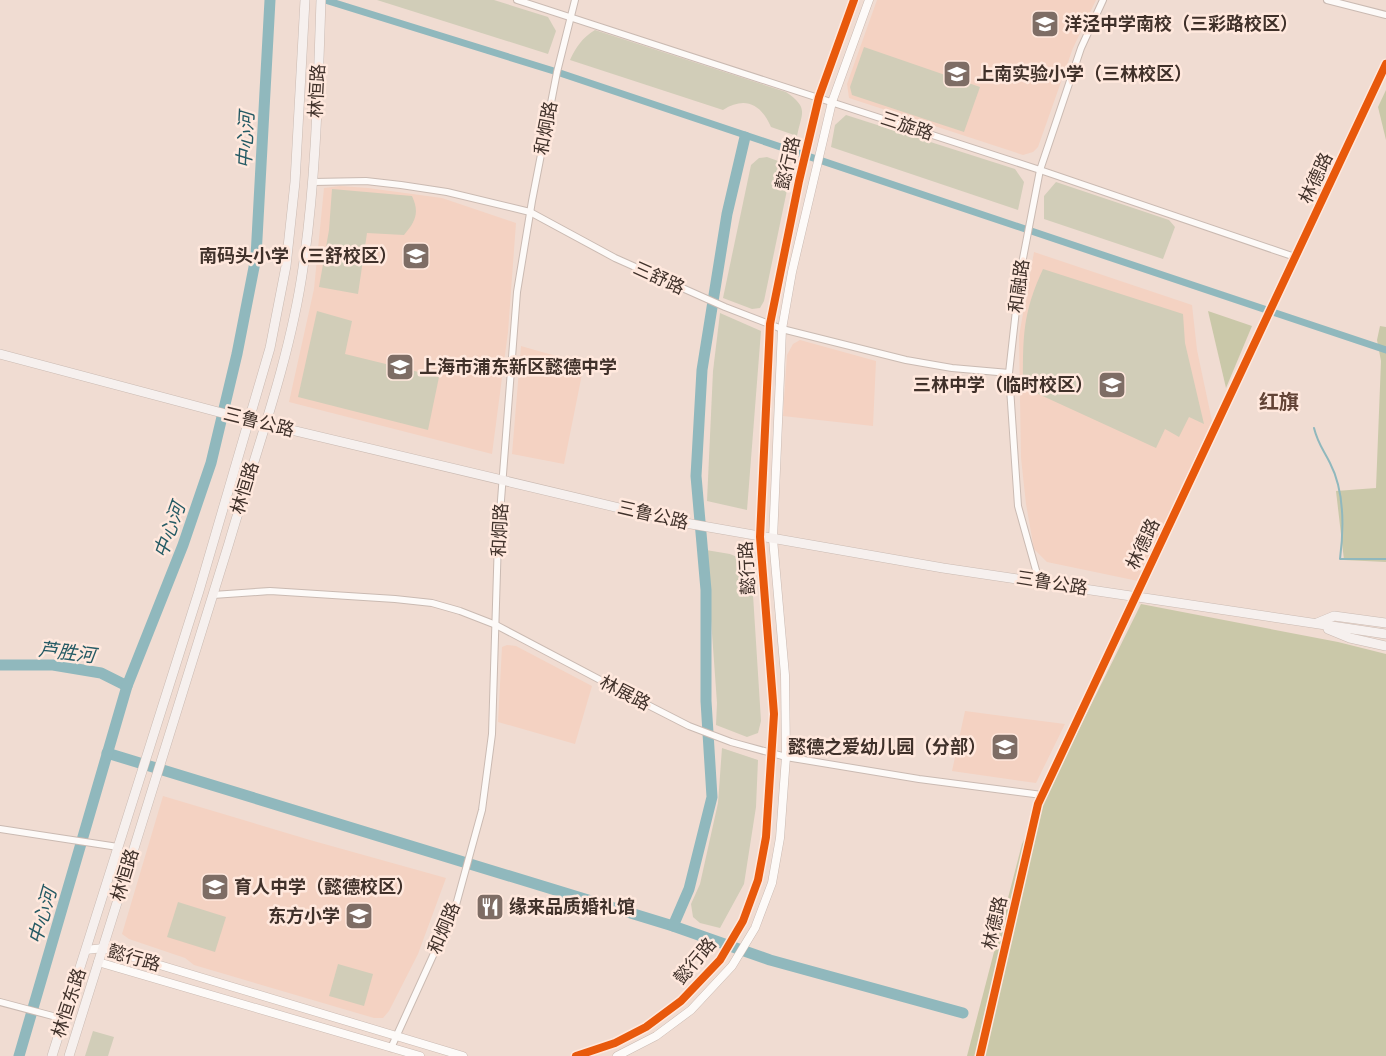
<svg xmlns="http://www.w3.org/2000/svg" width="1386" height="1056" font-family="Barlow,'Noto Sans SC',sans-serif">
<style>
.built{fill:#f4d2c2}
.green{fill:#d1cdb8}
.forest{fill:#cac8a9}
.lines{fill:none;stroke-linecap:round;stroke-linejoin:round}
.stream{stroke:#90b8bd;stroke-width:2}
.canal{stroke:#90b8bd;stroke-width:7}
.river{stroke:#90b8bd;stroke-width:11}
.minor-casing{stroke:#cabab2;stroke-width:8}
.tertiary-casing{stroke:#cabab2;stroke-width:9}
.secondary-casing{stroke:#cabab2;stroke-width:10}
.minor{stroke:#fdfaf8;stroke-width:6}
.tertiary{stroke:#fdfaf8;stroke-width:8}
.secondary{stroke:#f6f0ee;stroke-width:9}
.cycleway-casing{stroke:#ffe8dd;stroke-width:11}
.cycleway{stroke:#e8590c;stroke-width:8}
.labels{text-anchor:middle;stroke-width:5;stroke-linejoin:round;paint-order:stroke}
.poi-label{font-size:18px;font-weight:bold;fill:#40312a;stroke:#ffe8dd;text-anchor:start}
.street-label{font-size:18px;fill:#40312a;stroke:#ffe8dd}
.water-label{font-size:19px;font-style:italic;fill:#245a64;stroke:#ffe8dd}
.quarter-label{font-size:20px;font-weight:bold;fill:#624335;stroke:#ffe8dd}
</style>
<rect width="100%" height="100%" fill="#f0dcd2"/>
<g class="built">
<polygon points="877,0 1096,0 1073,48 1038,147 1033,152 1023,155 849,98 847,84"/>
<polygon points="340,186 368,188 442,198 516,223 508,332 492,454 289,402 314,289 324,188"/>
<polygon points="1034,252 1192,305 1197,350 1212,421 1138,581 1047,562 1034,549 1026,504 1021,458 1019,336"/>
<polygon points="800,340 876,361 873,426 783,416 787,355 793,344"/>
<polygon points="521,346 584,364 564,464 512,454"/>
<polygon points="507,645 516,646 592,686 575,744 498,722 502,647"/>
<polygon points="965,711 1065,724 1036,783 952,771"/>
<polygon points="163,796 310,840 446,878 418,954 389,1011 383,1018 374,1018 194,965 185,958 129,939 122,934"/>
</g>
<g class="green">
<polygon points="377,0 494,0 548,17 556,31 548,54"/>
<path d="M595,30L786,92C809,108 802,112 797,136L771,127C761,104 745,96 723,110L570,60C576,47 582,38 595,30Z"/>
<polygon points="864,47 980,87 964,132 852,95 850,87"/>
<polygon points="846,115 1015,169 1024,182 1018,210 831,147 835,125"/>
<polygon points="767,157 792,166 764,301 760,308 752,309 723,298 751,165 759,158"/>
<polygon points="1056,182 1169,220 1175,227 1163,259 1044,219 1044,196"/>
<path d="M332,189L412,196C420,213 415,222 404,235L367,233L358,294L319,287L329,230Z"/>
<path d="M1043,269L1183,314L1185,343L1204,424L1189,417L1179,437L1165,429L1156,448L1023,387C1023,338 1022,314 1043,269Z"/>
<polygon points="317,311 352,321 345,354 439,377 428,430 298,397"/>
<polygon points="720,313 761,331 747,510 707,501 713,371"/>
<polygon points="706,550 730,554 744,560 752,579 761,721 758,733 747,737 716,725 717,703"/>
<polygon points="722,748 758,760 756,807 744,884 720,928 700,923 693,917 691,904 700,884 718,803"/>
<polygon points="178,902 226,917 215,952 167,937"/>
<polygon points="338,964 373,974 364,1006 329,996"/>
<polygon points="93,1031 114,1037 108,1056 85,1056"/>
</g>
<g class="forest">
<polygon points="1386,90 1386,140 1378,107"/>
<polygon points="1208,311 1252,326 1226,388"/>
<polygon points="1380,326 1386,327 1386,562 1344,560 1336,491 1376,488 1381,361 1377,340"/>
<polygon points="1141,604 1338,642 1386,654 1386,1056 967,1056 1022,844"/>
</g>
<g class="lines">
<path class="stream" d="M1314,428C1318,444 1323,449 1330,463C1345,492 1344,528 1340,559H1386"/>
<polyline class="canal" points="325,0 557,72 1386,350"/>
<g class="river">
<polyline points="0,665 53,665 101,673 127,686"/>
<polyline points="107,753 673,926 770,960 963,1013"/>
<polyline points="673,926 689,889 712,797 706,701 706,590 696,476 702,370 727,214 745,137"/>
<polyline points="19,1056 127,686 183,545 211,463 237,354 256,257 270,0"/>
</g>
<defs>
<g id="minor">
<polyline points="517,0 1040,170 1295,257"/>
<polyline points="1327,0 1386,15"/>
<polyline points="313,182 366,181 401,185 447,192 530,212 615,258 725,307 782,329 906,360 952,368 1009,373"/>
<polyline points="1039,581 1018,506 1015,462 1009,373 1020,274 1040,170 1081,48 1103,0"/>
<polyline points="213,595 270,591 395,599 432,603 460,611 496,625 642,702 689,726 731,742 786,757 919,779 1042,795"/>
<polyline points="0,829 118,847"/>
<polyline points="0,1002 64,1019"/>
<polyline points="391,1048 456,905 482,810 492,734 498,539 517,292 532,201 557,72 575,0"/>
<polyline points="980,1056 1038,804 1386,64"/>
</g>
<g id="tertiary">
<polyline points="86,950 103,948 463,1056"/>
<polyline points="98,962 420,1056"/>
<polyline points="576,1056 615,1043 646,1027 681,1001 720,960 743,921 758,880 766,837 774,714 760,537 770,324 799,181 819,97 854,0"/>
<polyline points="617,1056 656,1036 691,1010 732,966 755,928 772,883 780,838 786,757 785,675 773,539 782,329 792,272 832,102 869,0"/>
</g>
<g id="secondary">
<polyline points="0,354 241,418 674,521 943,568 1386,634"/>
<polyline points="1317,623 1334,616 1386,623"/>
<polyline points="1328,629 1350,638 1386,646"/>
<polyline points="52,1056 199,591 270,348 286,266 295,182 305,0"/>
<path d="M69,1056C122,885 177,714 229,543C255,454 290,360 303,268C316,180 318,89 321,0"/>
</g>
</defs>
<use href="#minor" class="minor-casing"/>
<use href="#tertiary" class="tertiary-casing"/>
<use href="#secondary" class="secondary-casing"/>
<use href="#minor" class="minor"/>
<use href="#tertiary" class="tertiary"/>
<use href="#secondary" class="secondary"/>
<defs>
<g id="cycleway">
<polyline points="576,1056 615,1043 646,1027 681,1001 720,960 743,921 758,880 766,837 774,714 760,537 770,324 799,181 819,97 854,0"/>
<polyline points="980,1056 1038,804 1386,64"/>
</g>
</defs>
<use href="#cycleway" class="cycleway-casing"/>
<use href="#cycleway" class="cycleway"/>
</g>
<defs>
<symbol id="school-square" viewBox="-11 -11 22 22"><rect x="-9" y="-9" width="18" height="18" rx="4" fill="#7e6d65" stroke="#ffe8dd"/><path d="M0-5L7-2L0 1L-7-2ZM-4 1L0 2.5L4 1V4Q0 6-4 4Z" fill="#fff"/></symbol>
<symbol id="restaurant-square" viewBox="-11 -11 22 22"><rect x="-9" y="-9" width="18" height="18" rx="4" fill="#7e6d65" stroke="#ffe8dd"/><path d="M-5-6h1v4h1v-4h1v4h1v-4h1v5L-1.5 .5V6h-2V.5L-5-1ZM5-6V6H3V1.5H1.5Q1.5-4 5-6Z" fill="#fff"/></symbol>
</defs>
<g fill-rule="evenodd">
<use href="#school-square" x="1029" y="8" width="32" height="32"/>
<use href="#school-square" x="941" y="58" width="32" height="32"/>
<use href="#school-square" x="400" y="240" width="32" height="32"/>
<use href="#school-square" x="384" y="351" width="32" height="32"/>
<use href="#school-square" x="1096" y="369" width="32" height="32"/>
<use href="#school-square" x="989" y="731" width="32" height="32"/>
<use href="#school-square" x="199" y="871" width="32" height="32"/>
<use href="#restaurant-square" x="474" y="891" width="32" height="32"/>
<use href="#school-square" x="343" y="900" width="32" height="32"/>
</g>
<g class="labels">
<g class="poi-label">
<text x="1064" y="30">洋泾中学南校（三彩路校区）</text>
<text x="976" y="80">上南实验小学（三林校区）</text>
<text x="397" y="262" text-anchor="end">南码头小学（三舒校区）</text>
<text x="419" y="373">上海市浦东新区懿德中学</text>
<text x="1093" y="391" text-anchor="end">三林中学（临时校区）</text>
<text x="986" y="753" text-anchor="end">懿德之爱幼儿园（分部）</text>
<text x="234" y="893">育人中学（懿德校区）</text>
<text x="509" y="913">缘来品质婚礼馆</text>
<text x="340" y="922" text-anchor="end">东方小学</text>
</g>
<g class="street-label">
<text transform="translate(317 91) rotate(-87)" y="6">林恒路</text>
<text transform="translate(907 126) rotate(18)" y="6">三旋路</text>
<text transform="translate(546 128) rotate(-79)" y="6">和炯路</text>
<text transform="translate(788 163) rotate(-77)" y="6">懿行路</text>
<text transform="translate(1316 178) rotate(-65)" y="6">林德路</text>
<text transform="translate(659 278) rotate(24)" y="6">三舒路</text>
<text transform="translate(1019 286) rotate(-82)" y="6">和融路</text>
<text transform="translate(259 422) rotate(14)" y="6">三鲁公路</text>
<text transform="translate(245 488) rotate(-73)" y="6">林恒路</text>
<text transform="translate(653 515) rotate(13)" y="6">三鲁公路</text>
<text transform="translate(500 530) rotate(-87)" y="6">和炯路</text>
<text transform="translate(1143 544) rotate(-65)" y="6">林德路</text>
<text transform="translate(747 568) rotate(-93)" y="6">懿行路</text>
<text transform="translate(1052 583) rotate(9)" y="6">三鲁公路</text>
<text transform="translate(625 693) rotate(27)" y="6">林展路</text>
<text transform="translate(125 875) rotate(-73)" y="6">林恒路</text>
<text transform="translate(995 923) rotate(-77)" y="6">林德路</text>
<text transform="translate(444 928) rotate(-67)" y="6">和炯路</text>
<text transform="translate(134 958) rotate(16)" y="6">懿行路</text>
<text transform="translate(695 961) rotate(-50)" y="6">懿行路</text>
<text transform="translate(69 1003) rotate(-72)" y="6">林恒东路</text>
</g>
<g class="water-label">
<text transform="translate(245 140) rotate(-87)" y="7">中心河</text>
<text transform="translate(169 530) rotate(-70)" y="7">中心河</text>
<text transform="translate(67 652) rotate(7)" y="7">芦胜河</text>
<text transform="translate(42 916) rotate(-74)" y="7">中心河</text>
</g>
<g class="quarter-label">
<text x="1279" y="409">红旗</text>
</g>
</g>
</svg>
